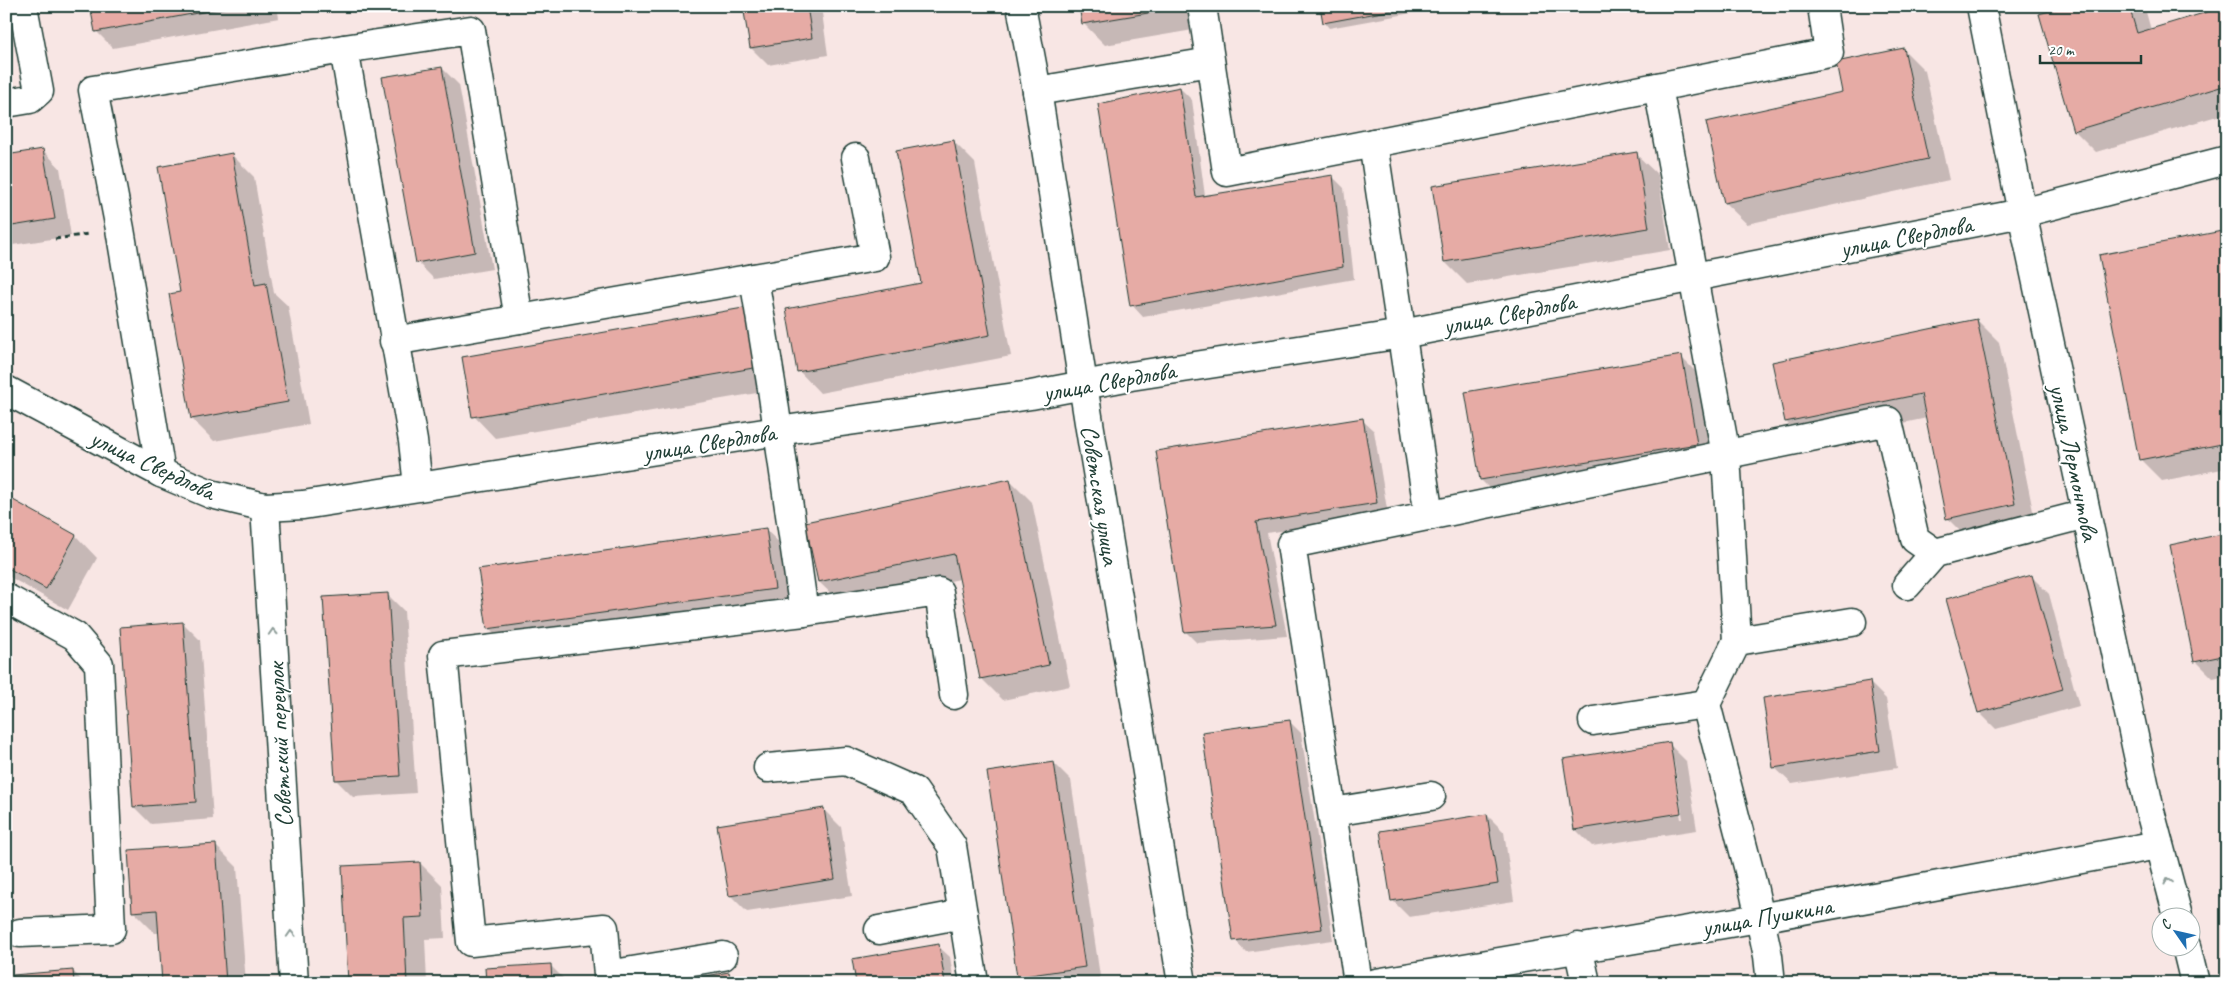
<svg xmlns="http://www.w3.org/2000/svg" width="2233" height="989" font-family="Caveat,sans-serif">
<style>
.shadow{fill:#0003;fill-rule:evenodd}
.building{fill:#e6aba5;stroke:#1f3d34}
.lines{fill:none;stroke-linecap:round;stroke-linejoin:round}
.minor-casing{stroke:#1f3d34;stroke-width:31}
.path{stroke:#1f3d34;stroke-width:3;stroke-dasharray:5 4;stroke-linecap:butt}
.minor{stroke:#fff;stroke-width:28}
.oneway{stroke:#8f9e9a}
.labels{text-anchor:middle;stroke-width:4;stroke-linejoin:round;paint-order:stroke}
.street-label{font-size:25px;fill:#1f3d34;stroke:#fff}
</style>
<rect width="100%" height="100%" fill="#f8e6e4"/>
<filter id="ink" filterUnits="userSpaceOnUse"><feTurbulence type="fractalNoise" baseFrequency=".02" numOctaves="2"/><feDisplacementMap in="SourceGraphic" scale="10" xChannelSelector="R" yChannelSelector="G"/><feConvolveMatrix kernelMatrix="1 2 1 2 8 2 1 2 1" color-interpolation-filters="sRGB"/></filter>
<g filter="url(#ink)">
<g class="shadow">
<polygon points="92,6 277,6 279,18 113,48 96,31"/>
<polygon points="745,6 821,6 828,55 768,65 751,48"/>
<polygon points="1080,6 1190,6 1193,30 1105,45 1083,23"/>
<polygon points="1321,6 1450,6 1329,28 1324,22"/>
<polygon points="1827,6 1867,6 1834,13"/>
<polygon points="2070,6 2140,6 2146,12 2151,30 2227,7 2227,113 2096,152 2074,130"/>
<polygon points="1903,49 1925,71 1949,180 1747,224 1725,203 1844,93"/>
<polygon points="442,68 459,85 492,269 434,279 417,262"/>
<polygon points="1180,88 1192,100 1205,196 1332,176 1344,188 1354,279 1143,317 1132,305"/>
<polygon points="953,141 975,163 1011,356 820,393 799,371 922,284"/>
<polygon points="43,150 60,168 71,236 6,246 6,157"/>
<polygon points="1636,154 1658,175 1670,250 1467,284 1445,262 1433,187"/>
<polygon points="232,155 254,177 274,293 288,306 309,424 214,441 192,419 181,293"/>
<polygon points="2227,231 2227,468 2162,481 2140,459"/>
<polygon points="748,309 780,389 495,438 474,416"/>
<polygon points="1977,320 1999,342 2036,526 1969,540 1947,518 1927,418 1808,443 1786,422"/>
<polygon points="1681,357 1703,379 1718,466 1503,502 1481,480 1467,393"/>
<polygon points="1362,420 1374,431 1388,515 1267,533 1287,636 1197,643 1186,632 1157,452"/>
<polygon points="1010,480 1032,502 1070,686 1003,700 981,678 960,579 841,603 819,582"/>
<polygon points="6,497 76,536 97,558 68,610 6,575"/>
<polygon points="766,530 788,551 796,610 510,650 488,628"/>
<polygon points="2227,535 2227,675 2213,678 2196,661"/>
<polygon points="2032,577 2049,594 2079,706 1996,729 1979,712"/>
<polygon points="387,594 404,611 416,793 353,797 336,780"/>
<polygon points="183,623 200,640 213,819 151,824 134,807"/>
<polygon points="1869,682 1886,699 1897,768 1792,784 1774,767"/>
<polygon points="1289,721 1301,733 1333,940 1246,952 1235,940"/>
<path d="M1669,744L1686,761L1697,830L1592,846L1575,829ZM1671,761H1674L1683,819H1681Z"/>
<polygon points="1054,763 1071,780 1101,983 1025,983 1018,977"/>
<polygon points="824,810 841,827 852,896 747,912 730,895"/>
<polygon points="1487,815 1504,832 1514,901 1409,917 1392,900"/>
<polygon points="215,845 237,867 246,983 163,983 160,933 155,933 133,911"/>
<polygon points="420,863 442,885 445,938 425,939 427,983 349,983"/>
<polygon points="938,946 950,957 954,983 857,983"/>
<polygon points="550,965 568,983 487,983"/>
<polygon points="73,971 84,983 15,983"/>
<polygon points="729,973 738,983 673,983"/>
</g>
<g class="building">
<polygon points="90,6 235,6 95,32"/>
<polygon points="743,6 807,6 812,38 750,48"/>
<polygon points="1079,6 1171,6 1172,9 1082,24"/>
<polygon points="1320,6 1415,6 1323,23"/>
<polygon points="2066,6 2129,6 2137,33 2227,6 2227,85 2073,131 2039,14"/>
<polygon points="1904,48 1928,159 1724,203 1706,122 1842,92 1836,62"/>
<polygon points="442,67 475,252 416,263 382,77"/>
<polygon points="1180,87 1196,197 1333,175 1343,267 1130,306 1098,104"/>
<polygon points="954,140 990,335 797,372 786,309 921,283 896,151"/>
<polygon points="43,149 55,219 6,227 6,155"/>
<polygon points="1637,152 1649,228 1444,262 1432,186"/>
<polygon points="232,153 255,285 266,283 288,402 191,419 169,294 180,292 158,167"/>
<polygon points="2227,230 2227,443 2139,460 2099,255"/>
<polygon points="749,307 759,367 472,417 462,357"/>
<polygon points="1977,319 2015,504 1946,519 1921,394 1785,422 1772,362"/>
<polygon points="1682,355 1697,444 1480,480 1465,392"/>
<polygon points="1363,418 1377,503 1256,522 1276,625 1184,632 1156,451"/>
<polygon points="1010,479 1049,665 980,679 954,554 818,582 805,522"/>
<polygon points="6,496 76,535 46,589 6,567"/>
<polygon points="766,528 775,589 487,629 478,569"/>
<polygon points="2227,533 2227,655 2194,662 2170,545"/>
<polygon points="2032,575 2063,689 1978,713 1946,599"/>
<polygon points="388,593 400,776 335,780 323,597"/>
<polygon points="183,622 196,802 133,807 120,627"/>
<polygon points="1870,681 1880,751 1773,768 1763,698"/>
<polygon points="1290,720 1322,929 1233,941 1202,732"/>
<polygon points="1670,742 1681,813 1574,830 1563,759"/>
<polygon points="1054,762 1085,967 1017,977 987,772"/>
<polygon points="824,808 835,879 729,896 717,825"/>
<polygon points="1487,814 1498,884 1391,901 1380,831"/>
<polygon points="216,844 226,983 162,983 157,910 132,912 128,850"/>
<polygon points="420,862 423,917 404,918 407,983 348,983 342,866"/>
<polygon points="939,944 945,983 856,983 852,959"/>
<polygon points="551,964 552,983 486,983 485,968"/>
<polygon points="73,970 74,983 13,983 13,975"/>
<polygon points="729,972 731,983 666,983"/>
</g>
<g class="lines">
<defs>
<g id="minor">
<polyline points="1021,6 1037,91 1090,429 1182,983"/>
<polyline points="1202,6 1227,172 1829,53 1822,6"/>
<polyline points="1981,6 2022,213 2150,811 2178,916"/>
<polyline points="344,49 471,30 519,319"/>
<polyline points="1658,87 1726,455 1737,641"/>
<polyline points="1037,91 1210,62"/>
<polyline points="6,103 30,99 39,91 23,6"/>
<polyline points="1373,143 1429,516"/>
<polyline points="754,278 772,389 804,612"/>
<polyline points="394,341 875,257 856,158"/>
<polyline points="6,390 161,473 211,494 265,507 303,505 778,431 1031,395 1131,376 1402,334 2022,213 2227,160"/>
<polyline points="161,473 120,229 93,90 344,49 413,441 418,486"/>
<polyline points="265,507 294,983"/>
<polyline points="1907,585 1935,553 2086,514"/>
<polyline points="6,598 75,636 99,664 111,929 20,933"/>
<polyline points="1593,721 1706,704"/>
<polyline points="768,768 846,761 914,791 952,846 974,983"/>
<polyline points="1333,812 1431,796"/>
<polyline points="879,930 963,914"/>
<polyline points="2186,946 2195,983"/>
<polyline points="1578,947 1586,983"/>
<polyline points="723,956 608,975 604,928 471,942 443,655 804,612 939,592 954,695"/>
<polyline points="1358,983 1291,544 1888,421 1915,539 1935,553"/>
<polyline points="1376,983 1759,918 2158,845"/>
<polyline points="1771,983 1768,956 1753,886 1706,704 1737,641 1852,622"/>
</g>
</defs>
<use href="#minor" class="minor-casing"/>
<polyline class="path" points="55,239 89,234"/>
<use href="#minor" class="minor"/>
</g>
<defs><path id="oneway-chevron" d="M-2-3.5L2.5 0L-2 3.5" fill="none" stroke-width="1.6" stroke-linecap="round" stroke-linejoin="round" transform="scale(1.25)"/></defs>
<g class="oneway">
<use href="#oneway-chevron" transform="translate(273 632) rotate(-93)"/>
<use href="#oneway-chevron" transform="translate(2168 881) rotate(-105)"/>
<use href="#oneway-chevron" transform="translate(291 934) rotate(-93)"/>
</g>
</g>
<g class="labels">
<g class="street-label">
<text transform="translate(1906 236) rotate(-11)" y="9">улица Свердлова</text>
<text transform="translate(1509 313) rotate(-11)" y="9">улица Свердлова</text>
<text transform="translate(1109 381) rotate(-10)" y="9">улица Свердлова</text>
<text transform="translate(709 442) rotate(-9)" y="9">улица Свердлова</text>
<text transform="translate(2075 462) rotate(78)" y="9">улица Лермонтова</text>
<text transform="translate(153 464) rotate(25)" y="9">улица Свердлова</text>
<text transform="translate(1101 495) rotate(81)" y="9">Советская улица</text>
<text transform="translate(279 745) rotate(-93)" y="9">Советский переулок</text>
<text transform="translate(1767 916) rotate(-10)" y="9">улица Пушкина</text>
</g>
</g>
<rect width="2233" height="989" fill="none" stroke="#fff" stroke-width="25"/>
<rect x="12" y="12" width="2208" height="964" fill="none" stroke="#1f3d34" stroke-width="2" filter="url(#ink)"/>
<g transform="translate(2176 932) rotate(304)"><circle r="24" fill="#ffffff" stroke="#a5b1ae"/>
<path d="M0-4L9 19L0 12L-9 19Z" fill="#1f6fb2"/>
<text y="-8" font-size="14" font-weight="bold" text-anchor="middle" fill="#1f3d34">С</text>
</g>
<path d="M2040 55v8h101v-8" fill="none" stroke="#1f3d34" stroke-width="2.5"/>
<text x="2048" y="55" font-size="15" fill="#1f3d34" stroke="#ffffff" stroke-width="4" paint-order="stroke">20 m</text>
</svg>
